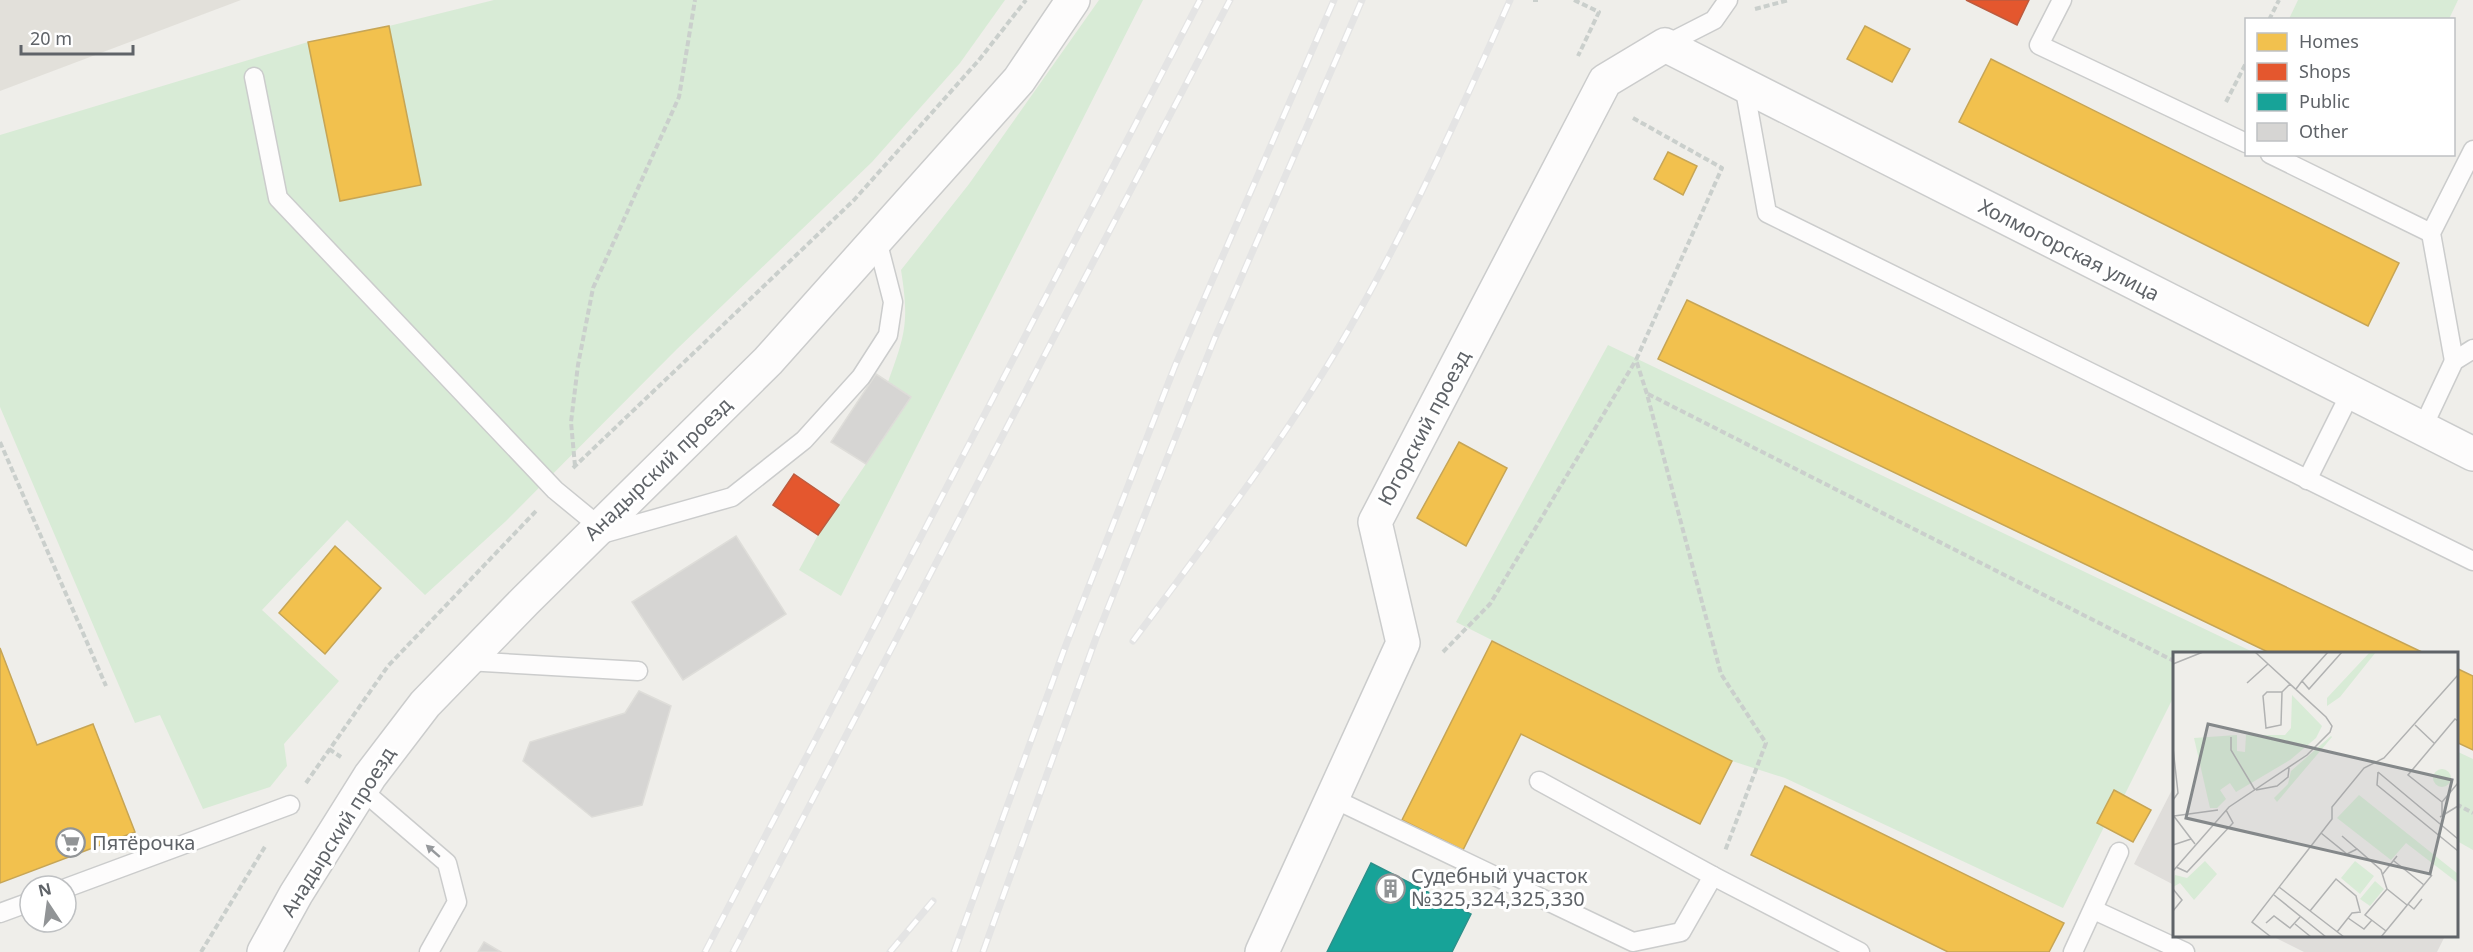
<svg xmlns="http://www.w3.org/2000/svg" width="2473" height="952" font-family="'Noto Sans',sans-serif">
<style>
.industrial{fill:#dfddda}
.education{fill:#e2e0da}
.green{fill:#d8ebd6}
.homes{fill:#f2c14e;stroke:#c6a556;stroke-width:1.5}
.shops{fill:#e4572e;stroke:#bc5b3f;stroke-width:1.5}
.public{fill:#17a398;stroke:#2d908a;stroke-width:1.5}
.building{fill:#d6d5d3;stroke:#deddd9;stroke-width:1.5}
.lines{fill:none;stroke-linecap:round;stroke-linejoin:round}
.service-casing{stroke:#cbcccc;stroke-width:21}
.minor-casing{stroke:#cbcccc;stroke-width:36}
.tertiary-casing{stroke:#cbcccc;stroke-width:36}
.path{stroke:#cacfcc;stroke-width:4;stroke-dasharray:6 3;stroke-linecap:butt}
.service{stroke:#fdfcfc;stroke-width:18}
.minor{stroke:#fdfcfc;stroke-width:33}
.tertiary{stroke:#fdfcfc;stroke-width:33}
.rail-casing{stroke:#e4e4e4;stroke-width:7}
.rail{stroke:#fff;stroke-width:4.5;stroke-dasharray:14;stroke-linecap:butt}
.oneway{fill:#96999c}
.labels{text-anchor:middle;stroke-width:6;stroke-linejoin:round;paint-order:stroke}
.street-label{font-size:20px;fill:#5f6368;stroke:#fff}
.poi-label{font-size:20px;fill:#5f6368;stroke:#fff;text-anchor:start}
.inset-road{fill:none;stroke:#b1b2b2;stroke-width:1.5}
.view{fill:#84888a;fill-opacity:0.15;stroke:#84888a;stroke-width:3}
.inset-edge{fill:none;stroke:#5f6368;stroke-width:3}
</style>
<rect width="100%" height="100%" fill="#efeeea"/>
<g class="industrial">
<polygon points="2174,786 2174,885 2134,864"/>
<polygon points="2272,936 2445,936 2437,952 2304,952"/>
</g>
<polygon class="education" points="0,0 241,0 0,91"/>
<g class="green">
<polygon points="494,0 1005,0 960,63 872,162 677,349 506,521 425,595 347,520 262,610 339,681 284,744 287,766 270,787 203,809 160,715 135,723 0,407 0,135 308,42 340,201 421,185 389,26"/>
<path d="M1099,0H1143L841,596L799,570L818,535L911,397L888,382C906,333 909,321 901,270L969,184Z"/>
<polygon points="2298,0 2458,0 2449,19 2289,19"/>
<polygon points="1608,345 2255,653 2174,654 2174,701 2172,700 2124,796 2114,791 2097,822 2104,827 2063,908 1785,778 1732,761 1456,622"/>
<polygon points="2456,751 2473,759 2473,850 2457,841"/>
</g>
<g class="homes">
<polygon points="389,26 421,185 340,201 308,42"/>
<polygon points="1865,26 1910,49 1892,82 1847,59"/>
<polygon points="1991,59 2399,263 2368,326 1959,122"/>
<polygon points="1668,152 1697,166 1683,195 1654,179"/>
<polygon points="1687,300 2261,575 2426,654 2272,654 1658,359"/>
<polygon points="1459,442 1507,468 1466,546 1417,518"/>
<polygon points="335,546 381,588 325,654 279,613"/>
<polygon points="1492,641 1732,761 1700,824 1521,734 1463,850 1402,820"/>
<polygon points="0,648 37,745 93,724 135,832 0,883"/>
<polygon points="2456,668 2473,676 2473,750 2456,742"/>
<polygon points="1785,786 2064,923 2049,952 1948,952 1751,855"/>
<polygon points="2114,790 2151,810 2133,842 2097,823"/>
</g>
<g class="shops">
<polygon points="1966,0 2029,0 2017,25"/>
<polygon points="794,474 839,505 818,535 773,505"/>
</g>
<polygon class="public" points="1371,863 1471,914 1452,952 1327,952"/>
<g class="building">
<polygon points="876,374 911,397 866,464 831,442"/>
<polygon points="736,536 786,614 683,680 632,602"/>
<polygon points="639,691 671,706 642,805 592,817 523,761 530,742 625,713"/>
<polygon points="484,942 501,952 478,952"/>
</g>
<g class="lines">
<defs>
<g id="service">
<polyline points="2062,0 2039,45 2246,143"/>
<polyline points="1665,45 1714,20 1728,0"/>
<polyline points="254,77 278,198 555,490 600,527"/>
<polyline points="1744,85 1767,213 2473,561"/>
<polyline points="2270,154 2431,233"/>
<polyline points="2454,361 2431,233 2473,150"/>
<polyline points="2422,429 2454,361 2473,349"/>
<polyline points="2307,480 2351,392"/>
<polyline points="598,535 732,497 804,440 861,377 888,335 893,302 877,240"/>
<polyline points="466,661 638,671"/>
<polyline points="1539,781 1713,876"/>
<polyline points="362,790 447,863 457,902 429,952"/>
<polyline points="1332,798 1633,942 1681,932 1713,876 1860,952"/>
<polyline points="66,888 290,805"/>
<polyline points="2094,910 2185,952"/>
<polyline points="0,913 30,902"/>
<polyline points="2073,952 2119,852"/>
</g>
<polyline id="minor" points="1262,952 1403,643 1375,522 1605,81 1665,45 2473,454"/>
<polyline id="tertiary" points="264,952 296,894 370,776 425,704 525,601 768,361 1019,80 1073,0"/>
</defs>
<use href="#service" class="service-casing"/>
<use href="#minor" class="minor-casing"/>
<use href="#tertiary" class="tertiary-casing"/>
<g class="path">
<polyline points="1533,0 1538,0"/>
<polyline points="1574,0 1599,12 1578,56"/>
<polyline points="1755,9 1789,0"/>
<polyline points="2269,20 2279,0"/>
<polyline points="2226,102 2246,63"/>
<polyline points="1633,118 1722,168 1636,360 1647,394 1721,674 1766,743 1725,851"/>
<polyline points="1648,394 2174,661"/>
<polyline points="0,442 106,686"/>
<polyline points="575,466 571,422 578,365 593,288 679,97 695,0"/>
<polyline points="573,468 854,200 979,60 1026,0"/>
<polyline points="1443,652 1490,604 1636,360"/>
<polyline points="329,749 341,757"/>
<polyline points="306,783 388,666 537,510"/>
<polyline points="2456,804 2473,813"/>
<polyline points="201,952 266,845"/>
</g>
<use href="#service" class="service"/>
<use href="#minor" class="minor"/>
<use href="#tertiary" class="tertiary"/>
<defs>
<g id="rail">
<path d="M1133,641C1208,540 1285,440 1348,331C1410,223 1460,113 1510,0"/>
<polyline points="705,952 1200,0"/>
<polyline points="733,952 1230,0"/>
<polyline points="890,952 933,901"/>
<polyline points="954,952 1067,642 1175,366 1334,0"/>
<polyline points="983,952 1096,638 1214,340 1362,0"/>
</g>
</defs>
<use href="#rail" class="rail-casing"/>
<use href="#rail" class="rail"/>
</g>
<defs><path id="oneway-solid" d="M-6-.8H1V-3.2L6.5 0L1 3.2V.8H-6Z" transform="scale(1.5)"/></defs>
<use class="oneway" href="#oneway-solid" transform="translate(433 851) rotate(-139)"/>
<defs>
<symbol id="supermarket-ring" viewBox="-11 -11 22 22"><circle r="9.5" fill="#fff" stroke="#919496" stroke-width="1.5"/><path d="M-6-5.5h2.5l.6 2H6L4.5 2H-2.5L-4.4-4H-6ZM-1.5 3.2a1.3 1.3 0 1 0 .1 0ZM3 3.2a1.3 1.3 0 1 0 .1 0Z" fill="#919496"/></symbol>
<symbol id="building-ring" viewBox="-11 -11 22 22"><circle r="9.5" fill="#fff" stroke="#919496" stroke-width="1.5"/><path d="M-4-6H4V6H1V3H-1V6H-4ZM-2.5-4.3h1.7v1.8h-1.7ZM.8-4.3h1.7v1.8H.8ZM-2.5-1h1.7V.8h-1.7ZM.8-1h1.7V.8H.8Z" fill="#919496"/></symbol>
</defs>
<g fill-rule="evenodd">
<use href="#supermarket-ring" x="54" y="826" width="33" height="33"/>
<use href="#building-ring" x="1374" y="872" width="33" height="33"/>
</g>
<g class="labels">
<g class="street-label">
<text transform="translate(2069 250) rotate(27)" y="7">Холмогорская улица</text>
<text transform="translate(1424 428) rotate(-62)" y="7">Югорский проезд</text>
<text transform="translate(658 469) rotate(-44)" y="7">Анадырский проезд</text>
<text transform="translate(338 832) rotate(-58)" y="7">Анадырский проезд</text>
</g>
<g class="poi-label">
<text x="92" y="850">Пятёрочка</text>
<text x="1411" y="883">Судебный участок<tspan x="1411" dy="23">№325,324,325,330</tspan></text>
</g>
</g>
<g transform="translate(2173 652)">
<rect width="285" height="285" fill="#efeeea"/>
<path d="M197,0H203L167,45L154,54V46ZM119,43L149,74L143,86L117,108L63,140L57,131L47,138L53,147L44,156H37L21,86L64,83V99L72,100L73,83H112L118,76ZM158,84L159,85L104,150L101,146L115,132L118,119ZM260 126a9 9 0 1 1 18 0a9 9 0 1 1-18 0ZM186,143L285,222V231L233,191L218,208L164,166ZM32,209L44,222L21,248L7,231L0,235L2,223L14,226ZM182,209L201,224L187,242L168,226ZM202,229L211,237L197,254L187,247Z" fill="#d8ebd6"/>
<path class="inset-road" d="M0,12L30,0M129,29L155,0M74,31L95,12M123,37L129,29L136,37L169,0M109,40H94L90,44L93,76L108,73L109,40L117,32M242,73L261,91M58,85V98L82,138M0,96L5,141L0,148M205,120L204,133L285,199M205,120L285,187M83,138L104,134L115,125L116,116M269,150L235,123L282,67L285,69M0,163L22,192M269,163V150L285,131M1,164L45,158M267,165L285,154M148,181L174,202L184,197L208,218L214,237M169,184L184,197M0,193L18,187M221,209L251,233M3,215L14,220L60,171L53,158M0,219L56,155L134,103L157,80L159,74L153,65L82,0M209,223L224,204M106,235L171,285M0,237L9,248L0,259M101,243L153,285M235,252L241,257L249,247M137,259L163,227L183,244L187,259M175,266L191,277L199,268M93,271L101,264L117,276L127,265M122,272L138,285M213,279L192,263L214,237L234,253M164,280L179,261L188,260M98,285L79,270L159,167V155L191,116L211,106L285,23M208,285L259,223"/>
<path class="view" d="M35,72L279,128L257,222L13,166Z"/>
<rect width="285" height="285" class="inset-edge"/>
</g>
<rect x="2245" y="18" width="210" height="138" fill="#ffffff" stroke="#bfc1c3" stroke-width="1.5"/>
<rect x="2257" y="33" width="30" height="18" fill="#f2c14e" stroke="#bfc1c3" stroke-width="1.5"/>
<text x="2299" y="48" font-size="18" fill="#5f6368">Homes</text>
<rect x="2257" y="63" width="30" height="18" fill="#e4572e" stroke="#bfc1c3" stroke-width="1.5"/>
<text x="2299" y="78" font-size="18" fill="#5f6368">Shops</text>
<rect x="2257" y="93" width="30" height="18" fill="#17a398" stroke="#bfc1c3" stroke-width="1.5"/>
<text x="2299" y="108" font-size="18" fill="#5f6368">Public</text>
<rect x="2257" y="123" width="30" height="18" fill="#d6d5d3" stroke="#bfc1c3" stroke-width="1.5"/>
<text x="2299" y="138" font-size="18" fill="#5f6368">Other</text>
<g transform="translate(48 904) rotate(347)"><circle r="28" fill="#ffffff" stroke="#bfc1c3" stroke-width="1.5"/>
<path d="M0-4.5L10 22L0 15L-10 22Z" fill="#919496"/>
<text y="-9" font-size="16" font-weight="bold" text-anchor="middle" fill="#5f6368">N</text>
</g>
<path d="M21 45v9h112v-9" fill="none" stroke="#5f6368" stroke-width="3"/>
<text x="30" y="45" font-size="18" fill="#5f6368" stroke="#ffffff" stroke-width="4.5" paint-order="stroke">20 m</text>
</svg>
